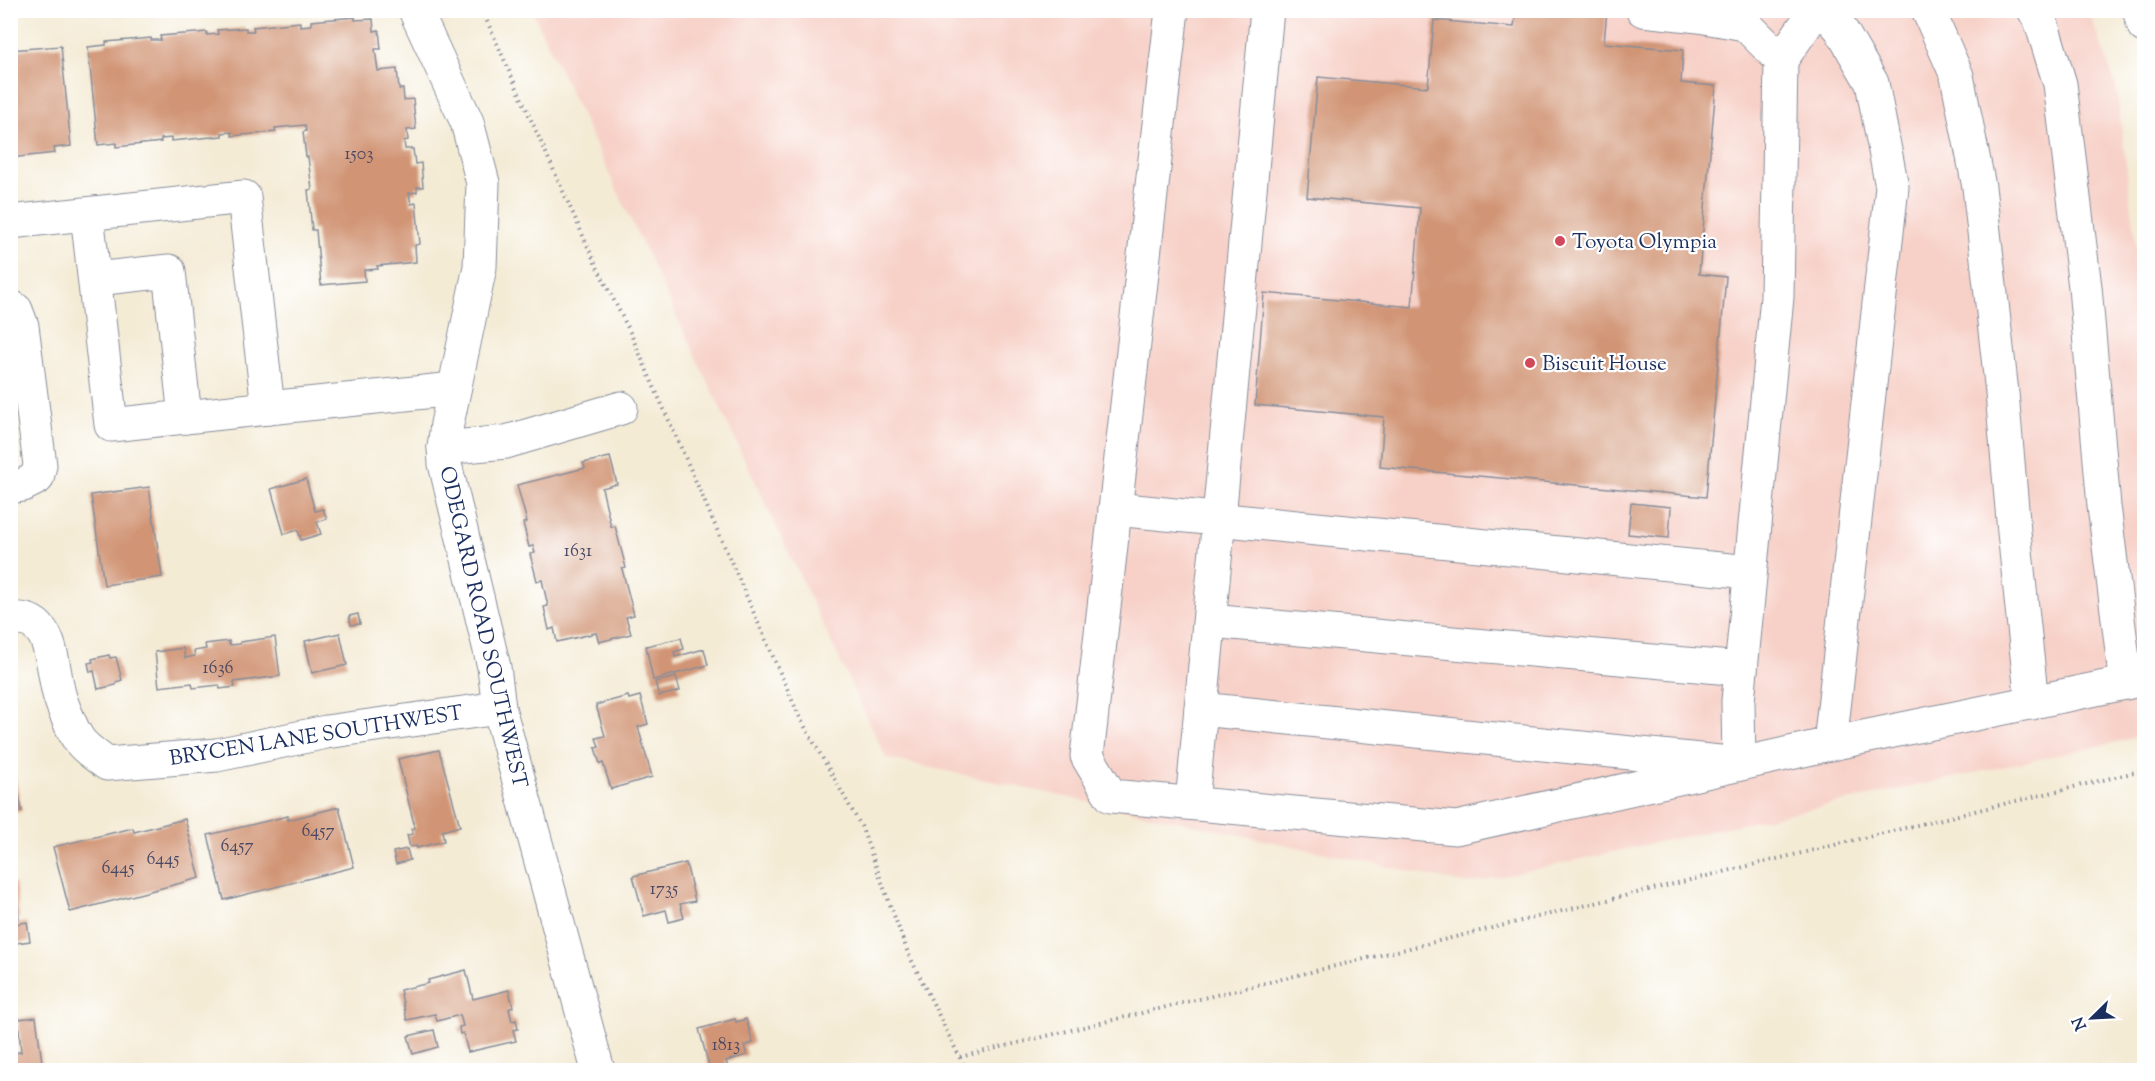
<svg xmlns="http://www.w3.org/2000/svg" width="2155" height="1081" font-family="'Sorts Mill Goudy',serif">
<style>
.built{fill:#f7d1c8}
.building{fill:#d19576}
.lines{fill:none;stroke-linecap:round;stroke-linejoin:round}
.minor-casing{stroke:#888d9a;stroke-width:35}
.path{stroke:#888d9a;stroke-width:4;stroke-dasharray:1.5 4.5;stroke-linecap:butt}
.minor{stroke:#fff;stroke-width:33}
.poi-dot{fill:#d1495b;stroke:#fff;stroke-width:2}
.labels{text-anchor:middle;stroke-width:4.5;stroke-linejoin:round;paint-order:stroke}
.number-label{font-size:18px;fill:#484864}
.poi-label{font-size:21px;fill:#1b2f5e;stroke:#fff;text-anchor:start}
.street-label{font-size:21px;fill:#1b2f5e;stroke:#fff}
</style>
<rect width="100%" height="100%" fill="#fff"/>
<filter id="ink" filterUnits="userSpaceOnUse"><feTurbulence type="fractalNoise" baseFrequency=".0167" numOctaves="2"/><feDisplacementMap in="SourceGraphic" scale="12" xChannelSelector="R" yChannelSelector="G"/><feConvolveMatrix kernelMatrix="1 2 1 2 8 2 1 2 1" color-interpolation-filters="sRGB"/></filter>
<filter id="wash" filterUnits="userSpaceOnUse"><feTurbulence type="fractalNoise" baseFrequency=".008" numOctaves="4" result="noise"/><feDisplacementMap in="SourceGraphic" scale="24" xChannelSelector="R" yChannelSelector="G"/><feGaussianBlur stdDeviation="1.35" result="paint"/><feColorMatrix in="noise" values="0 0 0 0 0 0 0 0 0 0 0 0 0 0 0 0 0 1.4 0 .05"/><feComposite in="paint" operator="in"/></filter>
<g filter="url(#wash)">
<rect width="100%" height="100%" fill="#f4ebd5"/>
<polygon class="built" points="532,11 2089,11 2116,86 2144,301 2144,736 1467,884 886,758"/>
<g id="blocks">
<g class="building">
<polygon points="1516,10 1607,10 1604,43 1683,50 1681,83 1716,86 1699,274 1726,277 1706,497 1380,467 1384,417 1255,405 1264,293 1412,307 1420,208 1307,197 1318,77 1428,87 1434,20 1514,27"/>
<polygon points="355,17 355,20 373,19 374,31 379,30 381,49 375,49 378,71 397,69 399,89 403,89 404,100 413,99 416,129 407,130 408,140 404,141 405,149 413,149 415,164 421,163 423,187 417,187 417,192 409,193 411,204 416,203 420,244 415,245 416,262 377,266 378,269 364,270 365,281 321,285 316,230 312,230 308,190 312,190 308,157 306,157 303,132 306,131 305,125 275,128 276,132 232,136 232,132 222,133 222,136 171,141 171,138 161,139 161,142 116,147 116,143 98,145 88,47 106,45 106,42 151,38 151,40 161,40 160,36 207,32 207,35 218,34 217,30 246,28 246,31 254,31 253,27 300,22 300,26 311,25 311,21"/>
<polygon points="61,46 71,146 54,148 55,153 10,158 10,50"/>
<polygon points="610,457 617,484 602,488 611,527 615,526 626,568 622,569 634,615 626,617 631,634 599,642 596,633 557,642 554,628 549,630 544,607 548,606 542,580 537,581 530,554 535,553 533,546 529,547 523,523 527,522 517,485 585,468 583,463"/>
<polygon points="306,479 315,511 323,509 327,519 317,522 321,534 301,540 298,530 284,534 271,489"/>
<polygon points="149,487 162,577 104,585 91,495"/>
<polygon points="1631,503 1671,507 1669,538 1628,534"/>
<polygon points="358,614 360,624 351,625 349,616"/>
<polygon points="340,633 347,665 312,673 305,641"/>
<polygon points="275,637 280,676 234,682 235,687 220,689 219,685 193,688 192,683 159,687 155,652 183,648 185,658 195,656 194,651 206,649 205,644 229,641 229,645 240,644 240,642"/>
<polygon points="681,638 684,649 674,652 675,657 704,649 708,665 653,680 646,646"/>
<polygon points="109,655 110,658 116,657 122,680 116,682 116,685 98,689 94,671 90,672 88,663 93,662 92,659"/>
<polygon points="676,677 680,691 659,696 655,682"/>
<polygon points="628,696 629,699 640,696 648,724 638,727 652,777 611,789 603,763 600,764 595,748 599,747 596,738 605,736 596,705"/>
<polygon points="439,750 460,826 442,831 444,841 417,848 416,846 410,847 407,835 413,834 411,829 415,828 398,759"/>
<polygon points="10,751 22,811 10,813"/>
<polygon points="339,807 354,867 224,900 208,835 288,816 288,820"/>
<polygon points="185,819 200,878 70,912 53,847 133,828 134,832"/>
<polygon points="407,849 410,860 396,864 393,852"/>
<polygon points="686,863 695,901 680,904 684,918 669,922 666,910 644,916 633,876"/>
<polygon points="15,883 19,918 10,919 10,884"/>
<polygon points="27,922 30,941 10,944 10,925"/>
<polygon points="466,970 473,999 509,990 513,1007 509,1009 512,1021 516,1020 518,1029 513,1030 516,1041 468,1052 463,1033 460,1034 459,1027 463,1026 460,1015 437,1021 435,1014 407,1020 400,990 429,983 428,980"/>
<polygon points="36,1017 43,1070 13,1070 11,1053 21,1052 18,1019"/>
<polygon points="735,1019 736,1022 746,1019 753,1043 744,1046 747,1055 726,1061 729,1070 694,1070 709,1066 699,1029"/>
<polygon points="434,1030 438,1047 413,1054 408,1036"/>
</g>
</g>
</g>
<g filter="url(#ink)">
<use href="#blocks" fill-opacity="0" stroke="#888d9a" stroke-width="1.5"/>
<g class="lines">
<defs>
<g id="minor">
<polyline points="415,10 467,122 483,183 480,267 447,424 444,448 445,464 494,667 499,708 598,1070"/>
<polyline points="1172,10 1087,756 1111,796 1456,828 1830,744 1892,187 1872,83 1840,28 1823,10"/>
<polyline points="1643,10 1699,16 1745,24 1781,60"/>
<polyline points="1928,10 1957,76 1979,187 2002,393 2014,532 2032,703"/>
<polyline points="2034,10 2041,22 2060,84 2085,287 2104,506 2126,683"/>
<polyline points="2139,10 2144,26"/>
<polyline points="10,222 244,197 268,408 111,425 87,214"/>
<polyline points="95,279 169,271 185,417"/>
<polyline points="10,306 16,310 22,326 40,465 37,478 23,485 10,487"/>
<polyline points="268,408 454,389"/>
<polyline points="444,448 506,442 621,408"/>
<polyline points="1115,509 1750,572"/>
<path d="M10,619C54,614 51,664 59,694C62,705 72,730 79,740C85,749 98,757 107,764L217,755L326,732L499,708"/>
<polyline points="1210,621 1741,669"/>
<polyline points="1201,709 1739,764 1738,701 1777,297 1781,60 1816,10"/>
<polyline points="1830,744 2144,679"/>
<polyline points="1192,803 1267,10"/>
</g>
</defs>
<use href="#minor" class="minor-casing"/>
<g class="path">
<polyline points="482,10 596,265 629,330 801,720 861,826 908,953 966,1070"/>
<polyline points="960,1057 2144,770"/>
</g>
<use href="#minor" class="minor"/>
</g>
</g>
<g class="poi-dot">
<circle cx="1560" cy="241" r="6"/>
<circle cx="1530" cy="363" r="6"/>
</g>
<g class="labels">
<g class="number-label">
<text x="359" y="159">1503</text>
<text x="578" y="556">1631</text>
<text x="218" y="673">1636</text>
<text x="318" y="836">6457</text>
<text x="237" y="851">6457</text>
<text x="163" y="864">6445</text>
<text x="118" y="873">6445</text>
<text x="664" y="894">1735</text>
<text x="726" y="1050">1813</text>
</g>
<g class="poi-label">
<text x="1572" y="248">Toyota Olympia</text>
<text x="1542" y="370">Biscuit House</text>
</g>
<g class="street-label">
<text transform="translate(484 627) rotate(77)" y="7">ODEGARD ROAD SOUTHWEST</text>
<text transform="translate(316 735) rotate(-9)" y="7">BRYCEN LANE SOUTHWEST</text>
</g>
</g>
<rect width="2155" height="1081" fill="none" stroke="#fff" stroke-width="36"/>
<g transform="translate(2092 1018) rotate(246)" stroke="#ffffff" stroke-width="4.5" paint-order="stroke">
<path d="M0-4.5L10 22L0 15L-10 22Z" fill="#1b2f5e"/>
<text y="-9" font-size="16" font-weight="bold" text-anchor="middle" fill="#1b2f5e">N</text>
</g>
</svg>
